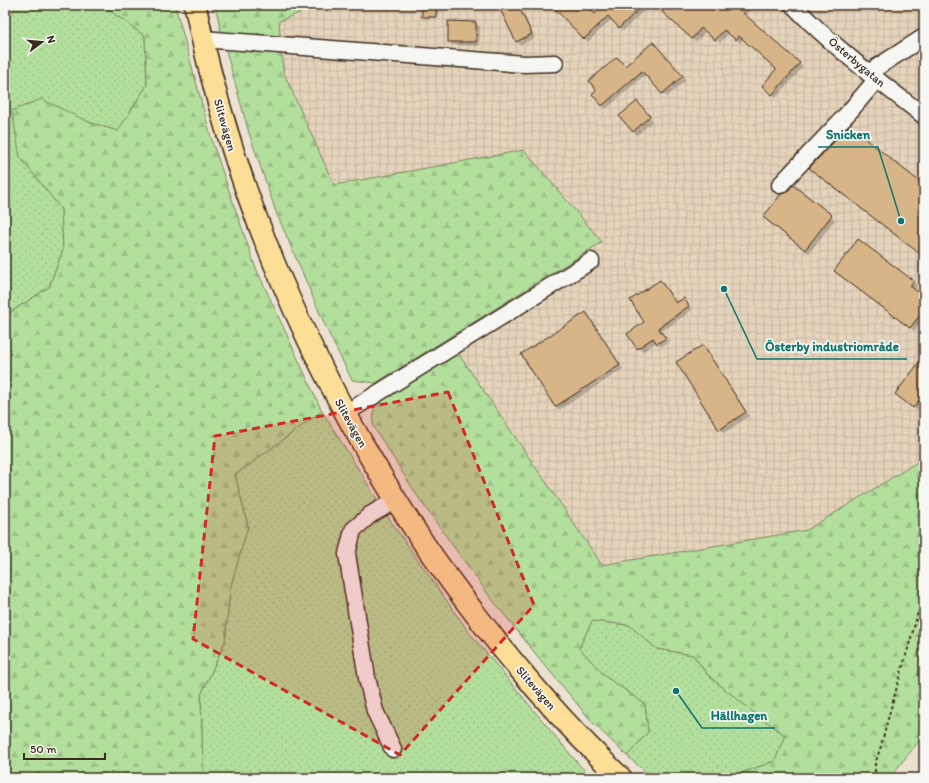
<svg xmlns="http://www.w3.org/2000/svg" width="929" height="783" font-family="Itim,sans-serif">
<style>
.industrial{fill:url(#industrial-grid)}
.grass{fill:url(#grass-dots);stroke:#77845e}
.forest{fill:url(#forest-firs);stroke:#77845e}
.shadow{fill:#0003}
.building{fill:#d7b589;stroke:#3b2a1e}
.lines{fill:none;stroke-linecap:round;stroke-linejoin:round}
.minor-casing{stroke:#3b2a1e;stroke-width:19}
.major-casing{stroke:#3b2a1e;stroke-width:24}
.path{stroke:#3b2a1e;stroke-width:2;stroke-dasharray:3 3;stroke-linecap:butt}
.minor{stroke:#f6f6f2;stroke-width:16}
.major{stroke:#fcde96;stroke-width:21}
.marked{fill:#d62828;fill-opacity:0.2;stroke:#d62828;stroke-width:3;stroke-dasharray:8 5;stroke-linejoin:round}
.labels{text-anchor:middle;stroke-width:3.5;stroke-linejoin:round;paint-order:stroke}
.street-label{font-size:12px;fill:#3b2a1e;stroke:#f6f6f2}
.leader{fill:none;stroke:#0f766e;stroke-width:1.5}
.callout-dot{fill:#0f766e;stroke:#f6f6f2;stroke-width:1.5}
.callout-label{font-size:13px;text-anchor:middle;font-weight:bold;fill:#0f766e;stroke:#f6f6f2;stroke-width:3.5;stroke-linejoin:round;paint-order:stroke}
</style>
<defs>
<pattern id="industrial-grid" width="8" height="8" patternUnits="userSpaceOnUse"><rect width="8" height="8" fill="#e6d4bc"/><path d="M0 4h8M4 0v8" fill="none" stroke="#c6b6a1"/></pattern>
<pattern id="grass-dots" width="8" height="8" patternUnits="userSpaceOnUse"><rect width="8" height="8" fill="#b3df9d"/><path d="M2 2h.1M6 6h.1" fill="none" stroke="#9bc087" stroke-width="1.8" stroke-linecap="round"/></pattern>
<pattern id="forest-firs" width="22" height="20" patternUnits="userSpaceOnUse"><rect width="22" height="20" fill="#b3df9d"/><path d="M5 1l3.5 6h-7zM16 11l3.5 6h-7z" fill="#9bc087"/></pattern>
</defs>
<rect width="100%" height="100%" fill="#ede2d2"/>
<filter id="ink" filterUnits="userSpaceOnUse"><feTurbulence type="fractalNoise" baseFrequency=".025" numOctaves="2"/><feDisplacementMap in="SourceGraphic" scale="8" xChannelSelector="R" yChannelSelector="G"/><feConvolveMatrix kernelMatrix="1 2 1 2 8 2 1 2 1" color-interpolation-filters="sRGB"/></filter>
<g filter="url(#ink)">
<polygon class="industrial" points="320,5 924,5 924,458 807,530 602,565 447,337 601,242 524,150 334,185 283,71 279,21"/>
<g class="grass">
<polygon points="17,5 102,5 145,36 147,85 118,131 91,123 20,157 61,209 63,250 49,287 5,316 5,23"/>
<polygon points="322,411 392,523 468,631 580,766 593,778 207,778 203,771 201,695 225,642 230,589 248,526 235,475"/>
<polygon points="592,621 629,625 657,649 693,655 709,676 753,712 785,735 775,761 742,773 722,778 653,778 627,756 648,732 645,704 606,677 579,648"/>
</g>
<g class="forest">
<polygon points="102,5 175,5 213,144 255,266 322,411 235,475 248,526 230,589 225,642 201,695 203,771 207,778 5,778 5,316 49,287 63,250 61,209 20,157 12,111 41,99 91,123 118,131 147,85 145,36"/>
<polygon points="215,5 320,5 279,21 283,71 334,185 524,150 602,242 376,383 352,380 328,332 276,212 249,133 223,40"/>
<polygon points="458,353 602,565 807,530 924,458 924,735 898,767 892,778 722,778 742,773 775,761 785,735 753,712 709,676 693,655 657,649 629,625 592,621 579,648 606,677 645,704 648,732 627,756 594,724 543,663 491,598 422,503 373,426 374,405"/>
</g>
<g class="shadow">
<polygon points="423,5 438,5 438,18 425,19 423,16"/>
<polygon points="499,5 519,5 535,38 520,45 517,41"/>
<polygon points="553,5 586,5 595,15 605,5 650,5 623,31 612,19 588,42"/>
<polygon points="669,5 754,5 745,16 803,67 776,98 764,86 778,70 743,39 740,43 729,33 720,43 706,31 696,42 667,16"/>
<polygon points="476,23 480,27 479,46 453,45 449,41"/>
<polygon points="657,47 686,80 667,97 646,74 606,109 603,105 626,67"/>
<polygon points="640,106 653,121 637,135 634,131"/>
<polygon points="831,216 835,220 809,253 768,221"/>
<polygon points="839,275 913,282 917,286 914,290 924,297 924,318 914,331"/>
<polygon points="684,299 692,310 661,332 669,342 661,347 657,342 642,352 628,334"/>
<polygon points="586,313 590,317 623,369 559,410 555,406"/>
<polygon points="706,350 749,416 724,433 720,429"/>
<polygon points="924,367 924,402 918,411 900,398"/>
</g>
<g class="building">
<rect x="422" y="5" width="14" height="12"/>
<polygon points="498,5 518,5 532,34 516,42"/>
<polygon points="551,5 587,5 595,14 604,5 643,5 619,28 608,16 584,39"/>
<polygon points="668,5 748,5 742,12 800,63 772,95 762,86 776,69 739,36 736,40 724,30 715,40 701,28 692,39 662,12"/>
<polygon points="448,21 476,22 476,42 448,42"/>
<polygon points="653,42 683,76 662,94 642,71 602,106 592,94 596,90 589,81 617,57 625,66"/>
<polygon points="637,101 650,116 633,132 619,116"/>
<polygon points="849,126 924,185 924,257 809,168"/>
<polygon points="793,185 832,215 805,250 763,217 781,194 787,192"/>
<polygon points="858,239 914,281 910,286 924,296 924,310 910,328 834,271"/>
<polygon points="660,280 676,303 684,298 689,306 658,328 666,338 657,344 653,338 637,349 627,334 644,322 630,300"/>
<polygon points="586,312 620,365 555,407 521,354"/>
<polygon points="703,345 746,412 719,430 676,362"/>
<polygon points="924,356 924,394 913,408 895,394"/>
</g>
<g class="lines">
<defs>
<g id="minor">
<path d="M793,5C832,46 879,81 924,116"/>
<polyline points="202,39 524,64 555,63"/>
<polyline points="868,73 924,37"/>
<polyline points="780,185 850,111 877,79"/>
<polyline points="346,413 591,261"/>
<polyline points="393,749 375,711 367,678 347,554 353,530 370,515 396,500"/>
</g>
<path id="major" d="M195,5C233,193 312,372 417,533C437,564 460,594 483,624C525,678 571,731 621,778"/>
</defs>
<use href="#minor" class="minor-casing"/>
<use href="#major" class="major-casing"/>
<polyline class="path" points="875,778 875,764 881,746 889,715 918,613 924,603"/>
<use href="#minor" class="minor"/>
<use href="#major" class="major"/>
</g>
</g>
<path class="marked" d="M448,392L534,605L400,755L193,639L215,436Z"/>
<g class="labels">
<g class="street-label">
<text transform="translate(857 62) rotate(40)" y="4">Österbygatan</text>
<text transform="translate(225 125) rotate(74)" y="4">Slitevägen</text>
<text transform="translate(351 423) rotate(61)" y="4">Slitevägen</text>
<text transform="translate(536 688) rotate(49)" y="4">Slitevägen</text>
</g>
</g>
<path class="leader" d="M901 221L878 147H818M724 289L757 359H907M676 691L702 728H775"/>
<g class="callout-dot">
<circle cx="901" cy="221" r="4"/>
<circle cx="724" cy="289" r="4"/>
<circle cx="676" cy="691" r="4"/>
</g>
<g class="callout-label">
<text x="848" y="139">Snicken</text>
<text x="832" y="351">Österby industriområde</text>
<text x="739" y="720">Hällhagen</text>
</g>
<rect width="929" height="783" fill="none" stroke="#f6f6f2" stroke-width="20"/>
<rect x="10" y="10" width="909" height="763" fill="none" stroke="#3b2a1e" stroke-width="1.5" filter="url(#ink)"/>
<g transform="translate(42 42) rotate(74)" stroke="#f6f6f2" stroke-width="3" paint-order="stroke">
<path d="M0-3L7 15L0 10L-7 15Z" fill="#3b2a1e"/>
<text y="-6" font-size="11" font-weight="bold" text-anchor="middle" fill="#3b2a1e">N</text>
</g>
<path d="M24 753v6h81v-6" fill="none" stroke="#3b2a1e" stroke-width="2"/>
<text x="30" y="753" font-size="12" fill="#3b2a1e" stroke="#f6f6f2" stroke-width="3" paint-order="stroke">50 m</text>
</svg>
